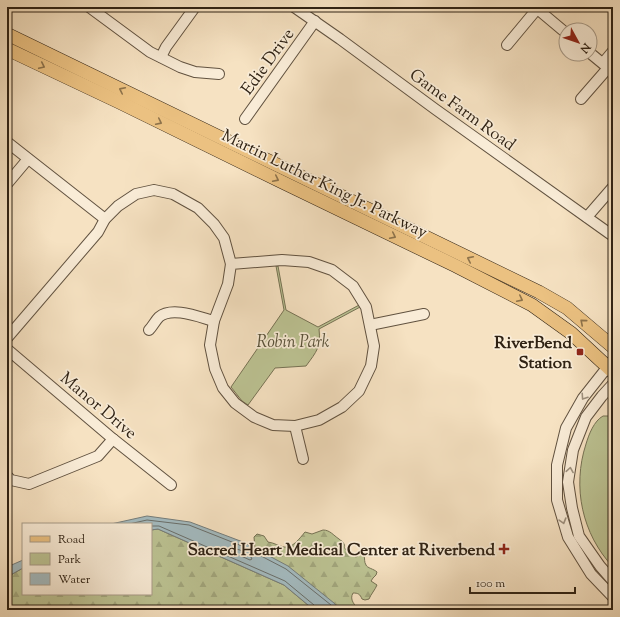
<svg xmlns="http://www.w3.org/2000/svg" width="620" height="617" font-family="'Sorts Mill Goudy',serif">
<style>
.green{fill:#bcc393;stroke:#767254}
.forest{fill:url(#forest-firs);stroke:#767254}
.water{fill:#a3babf;stroke:#757d7b}
.lines{fill:none;stroke-linecap:round;stroke-linejoin:round}
.shore{stroke:#696e6a;stroke-width:1}
.minor-casing{stroke:#615240;stroke-width:12}
.major-casing{stroke:#2f2214;stroke-width:14}
.minor{stroke:#f9ecd7;stroke-width:10}
.major{stroke:#ebc181;stroke-width:13}
.oneway{stroke:#8d724a}
.oneway2{stroke:#9e917f}
.poi-dot{fill:#8f2418;stroke:#f9ecd7;stroke-width:1.5}
.labels{text-anchor:middle;stroke-width:3.5;stroke-linejoin:round;paint-order:stroke}
.street-label{font-size:17px;fill:#2f2214;stroke:#f9ecd7}
.park-label{font-size:17px;font-style:italic;fill:#59523a;stroke:#f9ecd7}
.poi-label{font-size:17px;font-weight:bold;fill:#2f2214;stroke:#f9ecd7;text-anchor:end}
</style>
<defs>
<pattern id="forest-firs" width="22" height="20" patternUnits="userSpaceOnUse"><rect width="22" height="20" fill="#bcc393"/><path d="M5 1l3.5 6h-7zM16 11l3.5 6h-7z" fill="#a2a77e"/></pattern>
</defs>
<rect width="100%" height="100%" fill="#f6e2c2"/>
<filter id="stains"><feTurbulence type="fractalNoise" baseFrequency=".005" numOctaves="4"/><feColorMatrix values="0 0 0 0 .2 0 0 0 0 .09 0 0 0 0 .02 0 0 0 .5 -.17"/></filter>
<radialGradient id="worn" r=".72"><stop offset=".6" stop-color="#630" stop-opacity="0"/><stop offset="1" stop-color="#630" stop-opacity=".3"/></radialGradient>
<g class="green">
<path d="M276,266H278L286,310L318,327L361,304L362,306L319,329C321,347 317,351 306,366L275,368L248,405L242,401L231,387L284,310Z"/>
<path d="M603,416H613V567C582,534 572,487 586,444C589,434 594,421 603,416Z"/>
</g>
<g class="forest">
<polygon points="158,529 284,585 314,610 7,610 7,577 23,568 23,594 151,594 151,530"/>
<path d="M323,530C330,530 333,535 339,539C341,541 343,541 344,544C346,549 342,544 346,550C348,553 353,555 356,557L359,555H364C365,559 364,562 366,565C367,568 374,569 377,572L376,575L373,578L371,581L377,585C375,590 371,594 369,599L365,600L362,599C360,594 358,593 353,593C349,600 355,605 359,610H331L255,549L254,537L257,534L264,536L268,542C275,543 278,546 284,547C292,549 300,538 305,532L312,534Z"/>
</g>
<g class="water">
<polygon points="147,516 190,522 243,542 288,566 334,603 340,610 314,610 284,585 158,529 151,530 151,524 111,524"/>
<polygon points="23,560 23,568 7,577 7,567"/>
</g>
<g class="lines">
<g class="shore">
<polyline points="129,524 147,520 189,525 242,546 286,569 331,605 335,610"/>
<polyline points="151,526 159,526 285,581 314,605 316,610"/>
<polygon points="232,548 240,550 251,557 252,559 250,560 232,552 231,550"/>
</g>
<defs>
<g id="minor">
<polyline points="89,7 150,52 180,67 195,72 219,74"/>
<polyline points="294,7 340,39 435,109 613,236"/>
<polyline points="535,7 566,33"/>
<polyline points="507,45 537,9"/>
<polyline points="590,53 613,72"/>
<polyline points="161,57 166,47 195,7"/>
<polyline points="603,63 613,51"/>
<polyline points="581,99 608,68"/>
<polyline points="245,119 315,21"/>
<polyline points="7,142 105,219"/>
<polyline points="7,184 28,159"/>
<polyline points="587,217 613,187"/>
<polygon points="282,260 309,262 332,270 353,286 366,307 374,346 371,366 359,391 342,407 319,420 295,426 273,425 254,417 235,403 223,388 215,369 210,345 214,321 228,284 231,264"/>
<polyline points="370,325 424,314"/>
<path d="M149,330C153,326 155,321 159,317C172,306 199,317 214,321"/>
<polyline points="7,338 98,232 105,219 118,206 136,194 154,190 173,194 198,208 214,224 224,238 231,264"/>
<polyline points="7,349 113,439 171,485"/>
<polyline points="613,360 583,398 566,428 557,465 557,500 568,537 591,574 613,597"/>
<polyline points="613,384 602,396 586,417 573,450 568,482 572,508 579,536 600,566 613,581"/>
<polyline points="295,426 303,459"/>
<polyline points="7,476 11,480 29,484 98,456 113,439"/>
</g>
<g id="major">
<polyline points="7,34 539,292 567,308 613,347"/>
<polyline points="7,49 119,102 280,181 456,266 532,305 571,333 613,372"/>
</g>
</defs>
<use href="#minor" class="minor-casing"/>
<use href="#major" class="major-casing"/>
<use href="#minor" class="minor"/>
<use href="#major" class="major"/>
</g>
<defs><path id="oneway-chevron" d="M-2-3.5L2.5 0L-2 3.5" fill="none" stroke-width="1.6" stroke-linecap="round" stroke-linejoin="round"/></defs>
<g class="oneway">
<use href="#oneway-chevron" transform="translate(42 66) rotate(25)"/>
<use href="#oneway-chevron" transform="translate(122 90) rotate(-154)"/>
<use href="#oneway-chevron" transform="translate(159 122) rotate(26)"/>
<use href="#oneway-chevron" transform="translate(276 179) rotate(26)"/>
<use href="#oneway-chevron" transform="translate(393 236) rotate(26)"/>
<use href="#oneway-chevron" transform="translate(470 259) rotate(-154)"/>
<use href="#oneway-chevron" transform="translate(520 299) rotate(27)"/>
<use href="#oneway-chevron" transform="translate(583 322) rotate(-140)"/>
</g>
<g class="oneway2">
<use href="#oneway-chevron" transform="translate(584 397) rotate(124)"/>
<use href="#oneway-chevron" transform="translate(570 470) rotate(-81)"/>
<use href="#oneway-chevron" transform="translate(563 521) rotate(74)"/>
</g>
<g class="poi-dot">
<rect x="576" y="348" width="8" height="8" rx="2"/>
<path d="M502 543h4v4h4v4h-4v4h-4v-4h-4v-4h4z"/>
</g>
<g class="labels">
<g class="street-label">
<text transform="translate(267 61) rotate(-54)" y="6">Edie Drive</text>
<text transform="translate(463 109) rotate(36)" y="6">Game Farm Road</text>
<text transform="translate(325 183) rotate(26)" y="6">Martin Luther King Jr. Parkway</text>
<text transform="translate(99 405) rotate(40)" y="6">Manor Drive</text>
</g>
<g class="park-label">
<text x="293" y="347">Robin Park</text>
</g>
<g class="poi-label">
<text x="572" y="348">RiverBend<tspan x="572" dy="20">Station</tspan></text>
<text x="495" y="555">Sacred Heart Medical Center at Riverbend</text>
</g>
</g>
<rect width="620" height="617" fill="none" stroke="#f6e2c2" stroke-width="24"/>
<rect x="8" y="8" width="604" height="601" fill="none" stroke="#2f2214" stroke-width="2"/>
<rect x="12" y="12" width="596" height="593" fill="none" stroke="#2f2214"/>
<rect x="22" y="523" width="130" height="72" fill="#f9ecd7" stroke="#a89b89"/>
<rect x="30" y="536" width="20" height="6" fill="#ebc181" stroke="#a89b89"/>
<text x="58" y="543" font-size="12" fill="#2f2214">Road</text>
<rect x="30" y="553" width="20" height="12" fill="#bcc393" stroke="#a89b89"/>
<text x="58" y="563" font-size="12" fill="#2f2214">Park</text>
<rect x="30" y="573" width="20" height="12" fill="#a3babf" stroke="#a89b89"/>
<text x="58" y="583" font-size="12" fill="#2f2214">Water</text>
<g transform="translate(578 42) rotate(130)"><circle r="19" fill="#f9ecd7" stroke="#a89b89"/>
<path d="M0-3L7 15L0 10L-7 15Z" fill="#8f2418"/>
<text y="-6" font-size="11" font-weight="bold" text-anchor="middle" fill="#2f2214">N</text>
</g>
<path d="M470 587v6h105v-6" fill="none" stroke="#2f2214" stroke-width="2"/>
<text x="476" y="587" font-size="12" fill="#2f2214" stroke="#f9ecd7" stroke-width="3" paint-order="stroke">100 m</text>
<rect width="100%" height="100%" filter="url(#stains)"/>
<rect width="100%" height="100%" fill="url(#worn)"/>
</svg>
